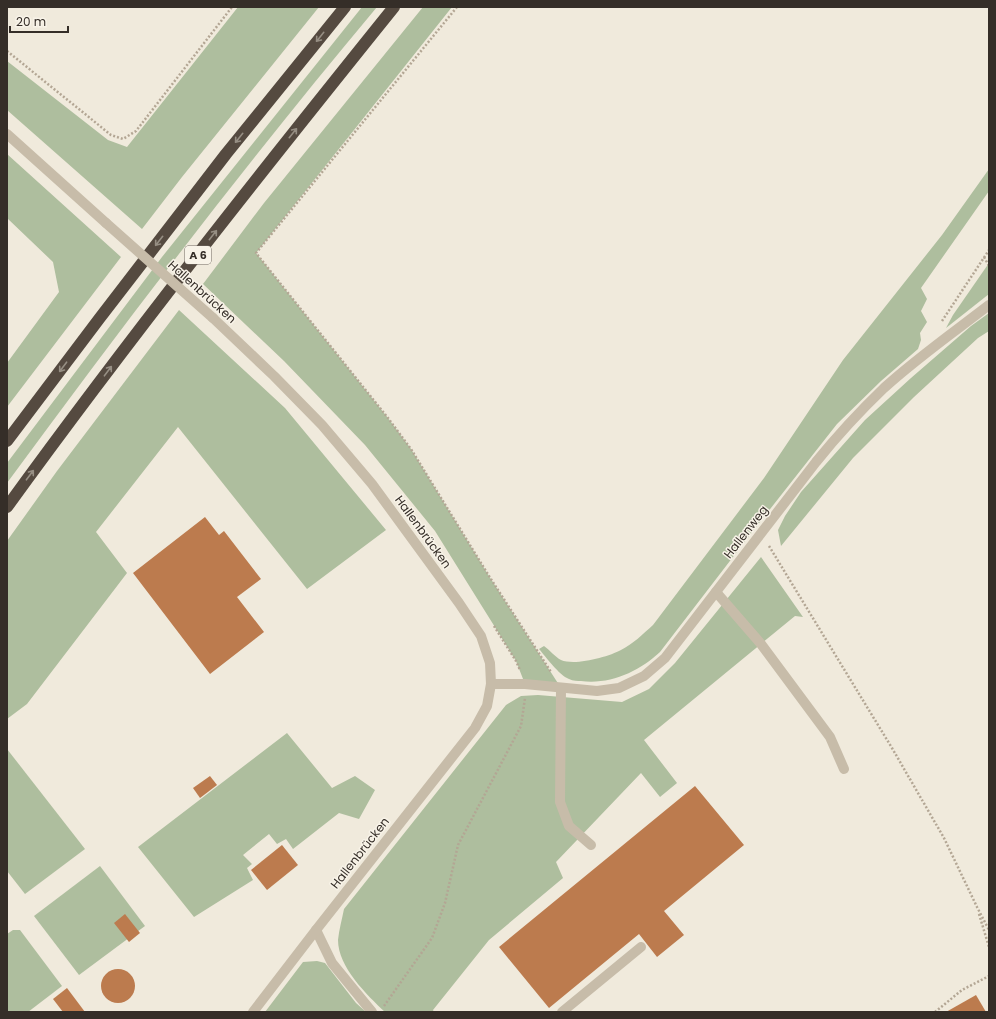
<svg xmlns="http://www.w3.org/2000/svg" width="996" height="1019" font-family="Poppins,sans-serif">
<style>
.green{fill:#aebe9e}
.building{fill:#bc7b4e}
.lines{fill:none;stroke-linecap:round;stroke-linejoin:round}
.path{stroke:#b3a694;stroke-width:2.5;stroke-dasharray:2 2;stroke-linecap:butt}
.lane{stroke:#c7bca9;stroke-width:10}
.street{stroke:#c7bca9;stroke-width:10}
.highway{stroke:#554a40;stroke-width:12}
.street-bridge{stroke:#c7bca9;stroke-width:10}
.oneway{stroke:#968e83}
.labels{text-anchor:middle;stroke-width:3;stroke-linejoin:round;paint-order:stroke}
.shield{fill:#f8f3e8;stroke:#706962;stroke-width:1}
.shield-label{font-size:11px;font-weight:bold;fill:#352e28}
.street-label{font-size:12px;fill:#352e28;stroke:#f8f3e8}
</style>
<rect width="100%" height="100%" fill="#f0eadc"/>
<g class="green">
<polygon points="238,7 319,7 182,177 142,229 7,110 7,61 108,140 127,147"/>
<path d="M362,7H377C248,161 126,321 7,483V463L162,257Z"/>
<polygon points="423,7 452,7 256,253 388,418 411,449 489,576 561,688 525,684 516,661 435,531 365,445 284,361 203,284 264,203"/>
<polygon points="7,154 121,257 7,407 7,363 59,292 53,262 7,218"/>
<path d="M989,169V191L921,288L927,299L921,311L927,322L920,333L921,340L918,349L881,381L837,424L756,527L660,652C640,671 610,685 581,681C578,681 573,681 569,679C559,675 546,657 539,649L544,646C550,650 555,657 561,660C575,666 608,657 621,650C633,644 643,634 653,625L764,478L843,360L942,235Z"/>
<polygon points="989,263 989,294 946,328 953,315"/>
<polygon points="179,310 285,408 386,530 307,589 178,427 96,532 127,573 27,704 7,719 7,541 57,471"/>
<polygon points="989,313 989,331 978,338 914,397 853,458 781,546 778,530 785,516 801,492 865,420 911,378 971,326"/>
<path d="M761,557L803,617L795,616L644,740L677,783L660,797L641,773L556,862L563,878L489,940L433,1010L434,1012H385C367,995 338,967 338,940C339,930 342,919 344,909L506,705L521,696L538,695L622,702L649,689L675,663Z"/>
<polygon points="287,733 332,788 355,776 375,790 359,819 339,813 293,849 286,839 277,844 269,834 243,855 252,864 247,868 253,880 194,917 138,847"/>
<polygon points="7,749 85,849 25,894 7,871"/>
<polygon points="100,866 145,926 79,975 34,916"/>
<polygon points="13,930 20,930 62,986 28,1012 7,1012 7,934"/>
<polygon points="317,961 325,963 356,1003 366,1012 265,1012 303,962"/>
</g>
<g class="building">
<polygon points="205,517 219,535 224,531 261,579 237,597 264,632 210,674 133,573"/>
<polygon points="210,776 217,785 200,798 193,788"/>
<polygon points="695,786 744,845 664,911 684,935 657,957 639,934 549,1008 499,947"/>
<polygon points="282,845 298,865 267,890 251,870"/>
<polygon points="125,914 140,933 129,942 114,923"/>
<circle cx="118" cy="986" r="17"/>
<polygon points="67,988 85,1012 63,1012 53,999"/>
<polygon points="976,995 986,1012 946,1012"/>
</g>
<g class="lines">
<g class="path">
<polyline points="457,7 256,253 388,418 411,449 489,576 551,672"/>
<polyline points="7,51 111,135 123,139 136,131 232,7"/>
<polyline points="984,257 989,266"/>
<polyline points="942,321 989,250"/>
<polyline points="769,546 892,748 944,838 977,907 989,930"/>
<polyline points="494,626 516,661 520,670"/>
<polyline points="979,914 989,947"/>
<polyline points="384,1006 432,938 445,903 458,845 521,726 525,698"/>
<polyline points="935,1012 962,990 989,976"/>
</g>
<g class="lane">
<polyline points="716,592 761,644 830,737 844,769"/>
<polyline points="561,688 560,802 569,826 591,845"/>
<polyline points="316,930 332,963 372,1012"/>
<polyline points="562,1012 641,947"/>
</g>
<g class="street">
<polyline points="7,134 106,223"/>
<polyline points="213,318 274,376 322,425 372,484 459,603 481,636 490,663 491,684 487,706 475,728 316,930 253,1012"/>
<path d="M491,684H525L597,691L619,688L644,676L665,658L816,462C837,436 860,411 884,388C917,358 954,332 989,305"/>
</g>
<g class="highway">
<polyline points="7,441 99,319 226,154 345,7"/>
<path d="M7,507C131,336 262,171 394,7"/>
</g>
<polyline class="street-bridge" points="106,223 213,318"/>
</g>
<defs><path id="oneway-shaft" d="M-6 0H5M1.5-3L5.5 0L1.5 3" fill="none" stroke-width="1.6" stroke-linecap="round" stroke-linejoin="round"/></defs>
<g class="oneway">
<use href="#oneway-shaft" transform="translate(320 37) rotate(129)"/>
<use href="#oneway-shaft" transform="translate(293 133) rotate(-51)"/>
<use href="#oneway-shaft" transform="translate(239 138) rotate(129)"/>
<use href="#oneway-shaft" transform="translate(213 235) rotate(-52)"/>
<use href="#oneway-shaft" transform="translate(159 241) rotate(128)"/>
<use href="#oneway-shaft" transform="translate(63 367) rotate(127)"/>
<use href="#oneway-shaft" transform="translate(108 371) rotate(-53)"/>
<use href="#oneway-shaft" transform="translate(30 475) rotate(-53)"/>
</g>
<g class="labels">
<rect class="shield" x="185" y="246" width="26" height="18" rx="3"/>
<g class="shield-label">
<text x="198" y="259">A 6</text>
</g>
<g class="street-label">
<text transform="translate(202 292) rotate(42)" y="4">Hallenbrücken</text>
<text transform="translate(423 532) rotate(54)" y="4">Hallenbrücken</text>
<text transform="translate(746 532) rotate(-52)" y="4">Hallenweg</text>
<text transform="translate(360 853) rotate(-52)" y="4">Hallenbrücken</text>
</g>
</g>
<rect width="996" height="1019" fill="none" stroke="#352e28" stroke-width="16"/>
<path d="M10 26v6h58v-6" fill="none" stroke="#352e28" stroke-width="2"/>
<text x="16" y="26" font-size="12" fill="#352e28" stroke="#f8f3e8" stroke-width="3" paint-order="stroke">20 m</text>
</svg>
